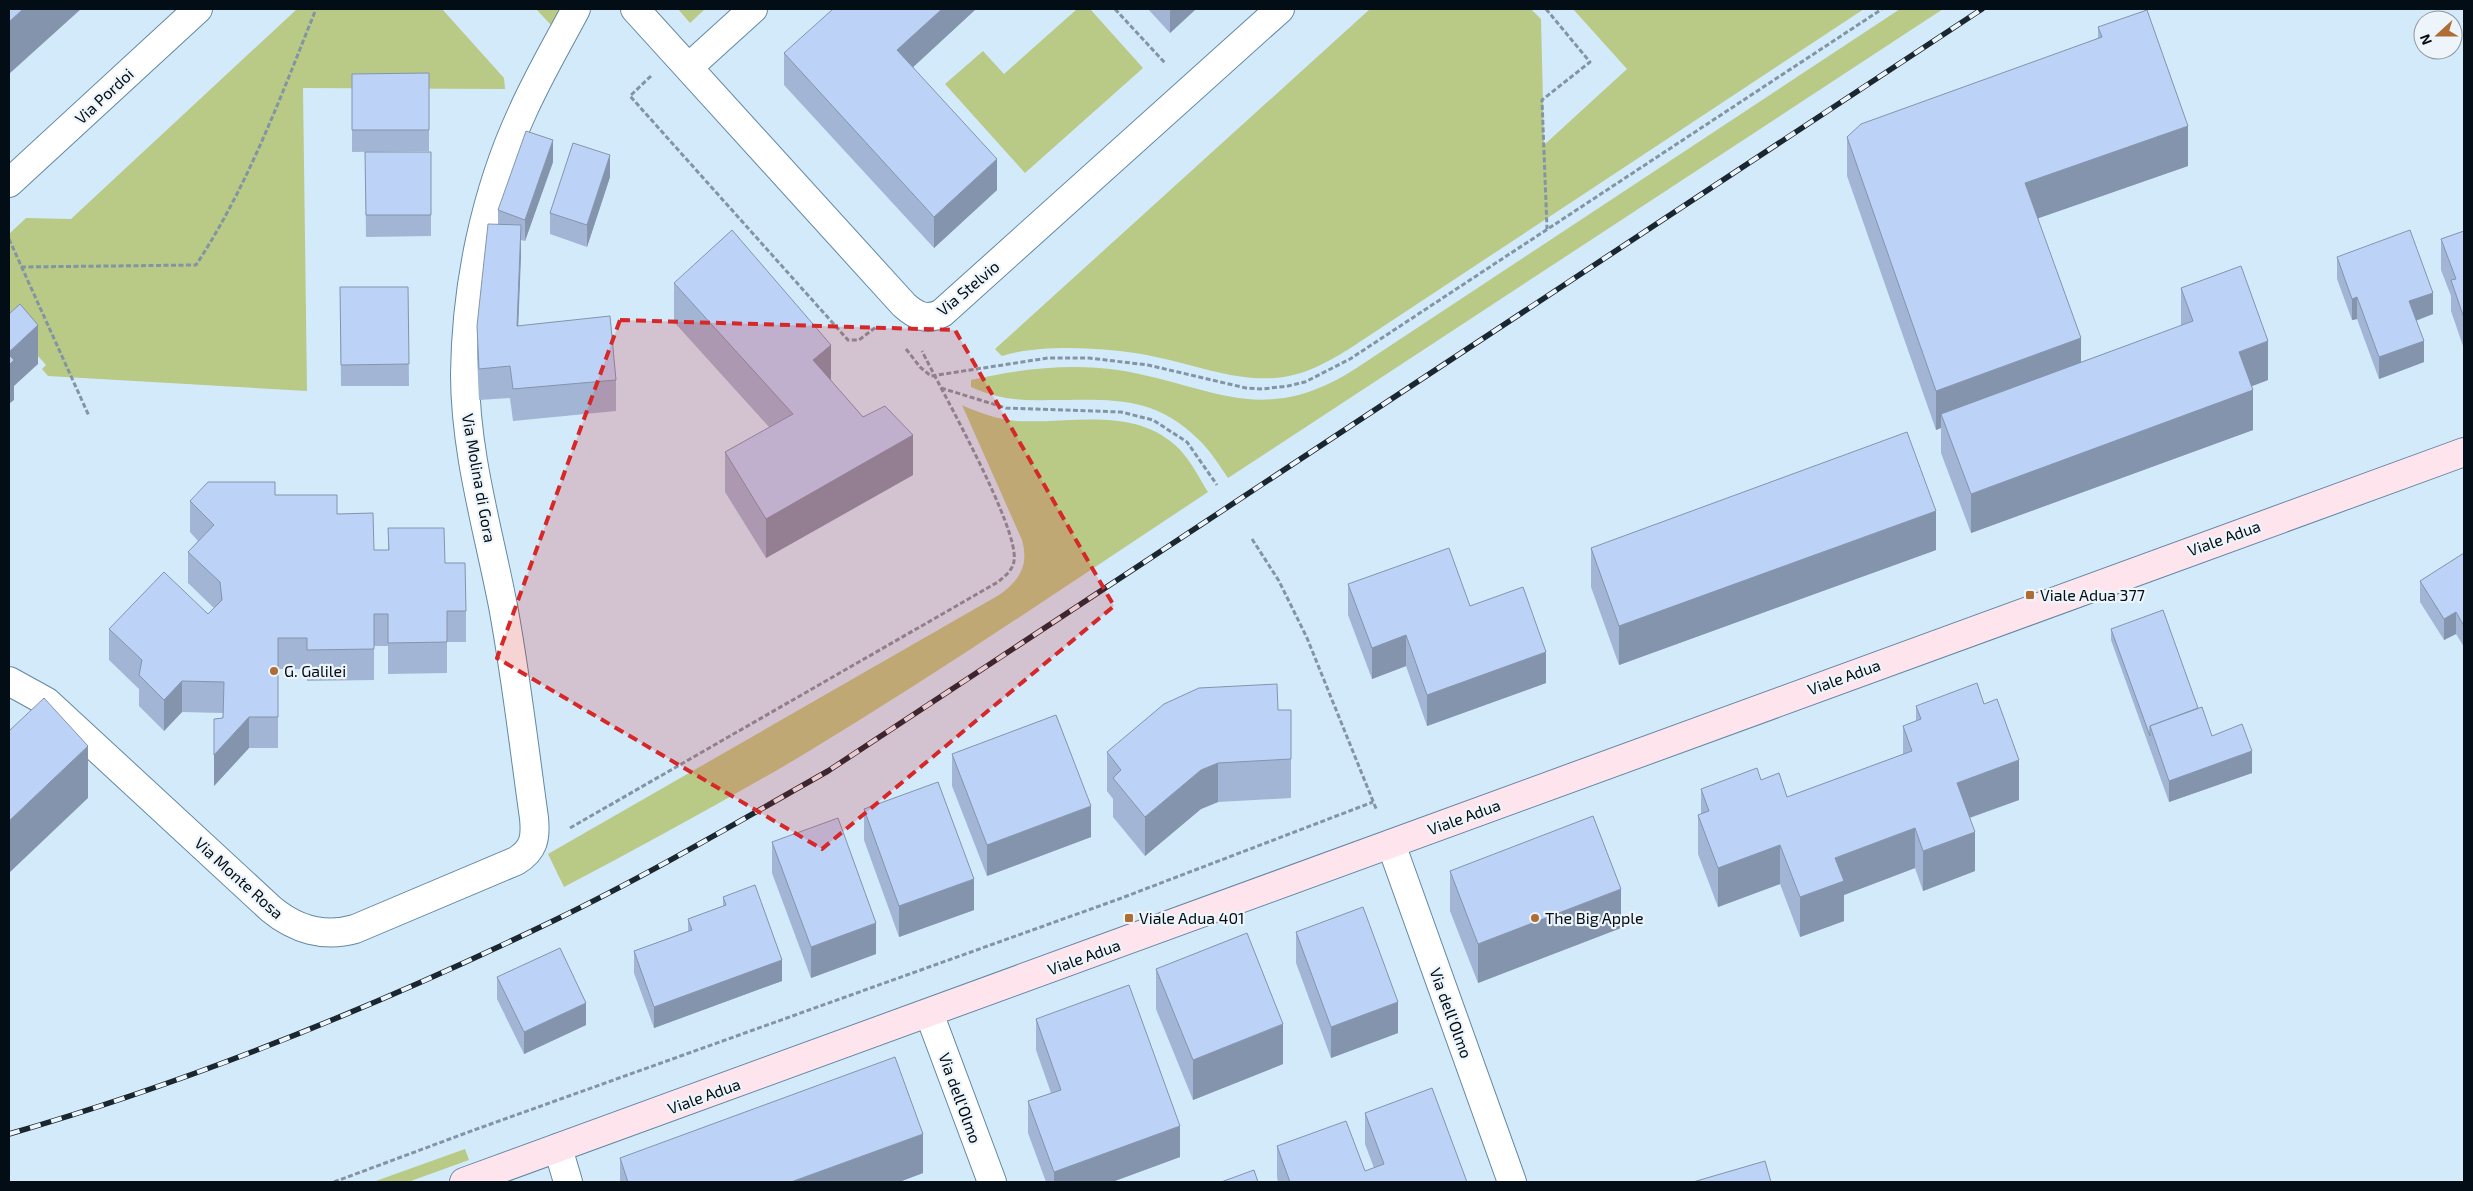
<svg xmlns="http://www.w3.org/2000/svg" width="2473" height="1191" font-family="'Exo 2',sans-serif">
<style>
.green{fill:#b9c986}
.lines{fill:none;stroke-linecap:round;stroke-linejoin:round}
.minor-casing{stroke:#6388a1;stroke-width:30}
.secondary-casing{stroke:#6388a1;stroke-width:30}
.path{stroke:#8395a3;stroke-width:3;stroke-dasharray:5 2.5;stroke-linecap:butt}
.minor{stroke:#fff;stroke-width:28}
.secondary{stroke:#fee4ec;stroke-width:28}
.rail-casing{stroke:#1a2630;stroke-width:5.5}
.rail{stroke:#edf5fa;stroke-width:4;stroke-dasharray:11;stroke-linecap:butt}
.wall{fill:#a2b5d4}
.shaded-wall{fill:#8494ad}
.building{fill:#bcd3f7;stroke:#8494ad}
.marked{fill:#d62828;fill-opacity:0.2;stroke:#d62828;stroke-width:4;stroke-dasharray:10 6;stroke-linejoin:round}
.poi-dot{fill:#ad6d35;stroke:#edf5fa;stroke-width:2}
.labels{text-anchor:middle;stroke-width:4.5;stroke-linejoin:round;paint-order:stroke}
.street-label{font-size:16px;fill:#020d16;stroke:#edf5fa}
.poi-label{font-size:16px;fill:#020d16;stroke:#edf5fa;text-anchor:start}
</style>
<rect width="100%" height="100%" fill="#d3eafb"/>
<g class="green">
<polygon points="297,9 442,9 504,78 505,89 303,88 307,391 48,376 42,369 46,365 19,335 9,338 9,234 26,218 71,219"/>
<polygon points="536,9 560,9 551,25"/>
<polygon points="678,9 705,9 690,23"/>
<polygon points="1077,9 1090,9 1143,68 1025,173 945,84 983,51 1004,74"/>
<path d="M1370,9H1531L1541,19L1544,145L1627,69L1573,9H1864L1349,349C1326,363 1303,376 1275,378C1234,381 1196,365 1156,357C1114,348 1043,343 1002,356L995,349Z"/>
<path d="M1900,9H1943L1228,478C1219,465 1210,450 1198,439C1153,394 1108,400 1049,400C1021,401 997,399 971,387V380C1019,369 1069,363 1118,370C1212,385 1261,429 1355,369Z"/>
<path d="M962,405C979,413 997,419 1016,421C1068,424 1132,406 1175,445C1189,457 1198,476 1208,492C1075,580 943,670 806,753C727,800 646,844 564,887L548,854L999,595C1020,580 1029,565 1022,540Z"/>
<polygon points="465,1149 469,1160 408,1182 373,1182"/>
</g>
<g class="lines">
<defs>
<g id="minor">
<path d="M635,9L904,305C916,316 927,321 942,313L1280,9"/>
<polyline points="689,67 753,9"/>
<polyline points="9,183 198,9"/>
<path d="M9,681L47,702L271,909C295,929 324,938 355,929L516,861C534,850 536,838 534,818C524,747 516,676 503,606C488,529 465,452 465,374C466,286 485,193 522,113C538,77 558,43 576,9"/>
<polyline points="1391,844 1512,1182"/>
<polyline points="929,1013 992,1182"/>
<polyline points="558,1148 568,1182"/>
</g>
<polyline id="secondary" points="464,1182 2464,452"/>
</defs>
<use href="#minor" class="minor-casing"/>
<use href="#secondary" class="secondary-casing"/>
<g class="path">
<polyline points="1115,9 1166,64"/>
<polyline points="1546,9 1590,62 1542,100 1547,229"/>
<polyline points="651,76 630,96 848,340 859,340 876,327"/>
<polyline points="9,239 89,416"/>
<path d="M21,267L196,265C248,186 281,96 316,9"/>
<polyline points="906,349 920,367 931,376 1048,358 1089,358 1148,365 1246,388 1262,389 1288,386 1305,382 1350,359 1882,9"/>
<polyline points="941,388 1006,408 1121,412 1153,420 1187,442 1217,485"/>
<polyline points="1252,539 1279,581 1307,638 1377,811"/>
<path d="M570,828L998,582C1005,576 1013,570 1014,561C1020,529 940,388 922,351"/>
<polyline points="334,1182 474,1130 1119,899 1373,802"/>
</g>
<use href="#minor" class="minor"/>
<use href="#secondary" class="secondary"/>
<defs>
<path id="rail" d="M9,1134C196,1080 379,1005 555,920C648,875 738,822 828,771L1982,9"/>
</defs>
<use href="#rail" class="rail-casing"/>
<use href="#rail" class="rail"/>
</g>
<g class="wall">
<polygon points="976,9 913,67 997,190 934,248 784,85 784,53"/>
<polygon points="1148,9 1196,9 1170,33"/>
<polygon points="2098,27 2188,166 2038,218 2081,362 2181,326 2181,288 2268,380 2252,386 2253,430 1971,533 1941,453 1941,428 1936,430 1847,176 1847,137 2098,38"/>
<polygon points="429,73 429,151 352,152 352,74"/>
<polygon points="365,152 431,152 431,236 366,237"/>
<polygon points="553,162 525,241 521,240 518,326 616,380 616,411 513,421 510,398 479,400 477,357 477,326 498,225 498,210"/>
<polygon points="610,177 587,247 550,234 550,213"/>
<polygon points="2464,231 2464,349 2451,311 2451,296 2441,270 2441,239"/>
<polygon points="2337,257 2433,314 2416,321 2424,362 2379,379 2357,319 2352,320 2337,279"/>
<polygon points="674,283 831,381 913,475 766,558 725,492 725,452 770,428 674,322"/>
<polygon points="340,287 408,287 409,386 341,386"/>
<polygon points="275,495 337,514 374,550 388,550 388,528 445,563 466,611 466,642 447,642 447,673 388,674 388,646 374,646 374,680 307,681 307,669 278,669 278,748 249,748 214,786 223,713 182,712 164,731 139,706 139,689 109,660 109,629 208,614 214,608 188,583 188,552 198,541 190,532 190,501"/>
<polygon points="1591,548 1936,550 1619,665 1591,587"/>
<polygon points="2464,553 2464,647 2456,634 2444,640 2420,602 2420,581"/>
<polygon points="1348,584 1470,606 1546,683 1427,726 1406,666 1372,679 1348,615"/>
<polygon points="2111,629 2198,708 2212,736 2252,773 2169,802 2111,640"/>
<polygon points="1916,706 2019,800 1970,818 1975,871 1923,891 1915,868 1844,895 1844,921 1800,937 1780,884 1718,907 1698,854 1698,815 1701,814 1701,789 1787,797 1903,754 1903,726 1916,721"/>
<polygon points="1278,710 1291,710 1291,798 1218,802 1201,809 1145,856 1113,817 1113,799 1107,791 1107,752"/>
<polygon points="952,754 1091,837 987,876 952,786"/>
<polygon points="864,809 974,910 899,937 864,840"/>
<polygon points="772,842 876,954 811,978 772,873"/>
<polygon points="1450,871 1621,928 1478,983 1450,911"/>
<polygon points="723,897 782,981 654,1028 634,973 634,951 688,931 688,919 723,906"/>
<polygon points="1296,932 1398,1033 1331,1058 1296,963"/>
<polygon points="1156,969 1283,1064 1193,1100 1156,1009"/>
<polygon points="497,977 586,1025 524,1054 497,999"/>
<polygon points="1036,1019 1180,1157 1112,1182 1046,1182 1028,1133 1028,1101 1051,1093 1036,1050"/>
<polygon points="1365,1113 1467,1182 1278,1182 1277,1177 1277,1146 1365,1171 1374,1168 1365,1144"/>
<polygon points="620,1158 923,1173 899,1182 620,1182"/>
</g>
<g class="shaded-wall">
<polygon points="23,9 81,9 9,74 9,22"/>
<polygon points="942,9 976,9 897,82 897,50"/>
<polygon points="1170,9 1196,9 1170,33"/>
<polygon points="2188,126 2188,166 2025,223 2025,183"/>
<polygon points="553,140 553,162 525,241 525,220"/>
<polygon points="610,155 610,177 587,247 587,225"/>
<polygon points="997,159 997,190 934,248 934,217"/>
<polygon points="521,225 521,257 517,357 517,326"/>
<polygon points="2433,293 2433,314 2409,323 2409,301"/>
<polygon points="2357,297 2357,319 2352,320 2352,299"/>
<polygon points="38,325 38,364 14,386 14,400 9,404 9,352"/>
<polygon points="2081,338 2081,377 1941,414 1941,428 1936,430 1936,391"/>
<polygon points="2268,341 2268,380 2239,391 2239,352"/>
<polygon points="2424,341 2424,362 2379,379 2379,357"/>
<polygon points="831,345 831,385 813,360"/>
<polygon points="2253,390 2253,430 1971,533 1971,494"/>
<polygon points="913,435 913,475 766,558 766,519"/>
<polygon points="1936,511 1936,550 1619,665 1619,626"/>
<polygon points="2456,612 2456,634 2444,640 2444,619"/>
<polygon points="1406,635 1406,666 1372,679 1372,648"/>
<polygon points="1546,652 1546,683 1427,726 1427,695"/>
<polygon points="182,681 182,712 164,731 164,700"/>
<polygon points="249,717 249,748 214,786 214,755"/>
<polygon points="88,746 88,798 9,873 9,821"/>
<polygon points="2252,751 2252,773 2169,802 2169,781"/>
<polygon points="2019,760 2019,800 1957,822 1957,783"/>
<polygon points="1218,763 1218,802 1201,809 1145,856 1145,817 1201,770"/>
<polygon points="1091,806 1091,837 987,876 987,845"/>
<polygon points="1915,828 1915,868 1844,895 1844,921 1800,937 1800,897 1835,858"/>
<polygon points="1975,832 1975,871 1923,891 1923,851"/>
<polygon points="1780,845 1780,884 1718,907 1718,868"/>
<polygon points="974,879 974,910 899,937 899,906"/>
<polygon points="1621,889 1621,928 1478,983 1478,944"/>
<polygon points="876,923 876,954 811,978 811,947"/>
<polygon points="782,960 782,981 654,1028 654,1007"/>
<polygon points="1398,1002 1398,1033 1331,1058 1331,1027"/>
<polygon points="586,1003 586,1025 524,1054 524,1032"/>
<polygon points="1283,1024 1283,1064 1193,1100 1193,1060"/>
<polygon points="1180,1126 1180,1157 1112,1182 1054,1182 1054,1172"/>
<polygon points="923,1134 923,1173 899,1182 791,1182"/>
</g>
<g class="building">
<polygon points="9,9 23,9 9,22"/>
<polygon points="833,9 942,9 897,50 997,159 934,217 784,53"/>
<polygon points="2147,10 2188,126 2025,183 2081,338 1936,391 1847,137 1861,124 2102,37 2098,27"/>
<polygon points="429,73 429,130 352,130 352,74"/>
<polygon points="526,131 553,140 525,220 498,210"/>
<polygon points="573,143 610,155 587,225 550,213"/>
<polygon points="365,152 431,152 431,215 366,215"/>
<polygon points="488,224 521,225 517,326 610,316 616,380 513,389 510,366 479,369 477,326"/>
<polygon points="732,230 831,345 813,360 863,417 885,406 913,435 766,519 725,452 793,414 674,283"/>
<polygon points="2410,230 2433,293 2409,301 2424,341 2379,357 2357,297 2352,299 2337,257"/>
<polygon points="2464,231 2464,318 2451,280 2456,279 2441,239"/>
<polygon points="2241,266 2268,341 2239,352 2253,390 1971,494 1941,414 2193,321 2181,288"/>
<polygon points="340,287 408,287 409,364 341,365"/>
<polygon points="20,304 38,325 9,352 9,313 9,314"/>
<polygon points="9,355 14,360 9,365"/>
<polygon points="1907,432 1936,511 1619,626 1591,548"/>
<polygon points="208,482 275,482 275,495 337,495 337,514 373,513 374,550 389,550 388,528 444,528 445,563 465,563 466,611 447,611 447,642 388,643 388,614 374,614 374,649 307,650 307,638 278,638 278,717 249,717 214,755 214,719 223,718 224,682 182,681 164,700 139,675 142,660 109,629 164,572 208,614 222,600 220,582 188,552 214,525 190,501"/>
<polygon points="1449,548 1470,606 1523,587 1546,652 1427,695 1406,635 1372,648 1348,584"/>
<polygon points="2464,553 2464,626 2456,612 2444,619 2420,581"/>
<polygon points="2163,610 2198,708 2150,726 2150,736 2111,629"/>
<polygon points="1977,683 1984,704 1997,699 2019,760 1957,783 1975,832 1923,851 1915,828 1835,858 1844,881 1800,897 1780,845 1718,868 1698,815 1709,811 1701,789 1757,768 1761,780 1779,773 1787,797 1912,751 1903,726 1921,719 1916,706"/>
<polygon points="1277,684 1278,710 1291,710 1291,759 1218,763 1201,770 1145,817 1113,778 1121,770 1107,752 1164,704 1199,688"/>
<polygon points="44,698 88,746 9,821 9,731"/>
<polygon points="2202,707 2212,736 2242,724 2252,751 2169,781 2150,726"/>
<polygon points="1056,715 1091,806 987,845 952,754"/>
<polygon points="938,782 974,879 899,906 864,809"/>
<polygon points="1593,816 1621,889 1478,944 1450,871"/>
<polygon points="838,818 876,923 811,947 772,842"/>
<polygon points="755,885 782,960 654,1007 634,951 692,930 688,919 726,905 723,897"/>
<polygon points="1363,907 1398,1002 1331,1027 1296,932"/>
<polygon points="1247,933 1283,1024 1193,1060 1156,969"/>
<polygon points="560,948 586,1003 524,1032 497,977"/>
<polygon points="1129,985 1180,1126 1054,1172 1028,1101 1061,1090 1036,1019"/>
<polygon points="895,1057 923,1134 791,1182 628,1182 620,1158"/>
<polygon points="1432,1088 1467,1182 1290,1182 1277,1146 1346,1121 1365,1171 1384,1164 1365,1113"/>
<polygon points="1765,1161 1771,1182 1693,1182"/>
<polygon points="1254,1170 1258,1182 1221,1182"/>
</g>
<path class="marked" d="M620,320L955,330L1114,606L822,849L497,658Z"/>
<g class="poi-dot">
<rect x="2025" y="590" width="10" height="10" rx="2.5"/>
<circle cx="274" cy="671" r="5"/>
<rect x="1124" y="913" width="10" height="10" rx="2.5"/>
<circle cx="1535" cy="918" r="5"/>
</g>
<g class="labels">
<g class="street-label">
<text transform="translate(104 96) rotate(-43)" y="6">Via Pordoi</text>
<text transform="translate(968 288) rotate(-40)" y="6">Via Stelvio</text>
<text transform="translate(479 478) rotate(80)" y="6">Via Molina di Gora</text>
<text transform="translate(2224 538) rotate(-20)" y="6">Viale Adua</text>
<text transform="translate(1844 677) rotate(-20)" y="6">Viale Adua</text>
<text transform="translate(1464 817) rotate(-20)" y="6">Viale Adua</text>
<text transform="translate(239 878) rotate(42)" y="6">Via Monte Rosa</text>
<text transform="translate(1084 957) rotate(-20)" y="6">Viale Adua</text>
<text transform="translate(1451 1013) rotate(70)" y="6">Via dell'Olmo</text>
<text transform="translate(704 1096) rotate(-20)" y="6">Viale Adua</text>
<text transform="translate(960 1098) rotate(70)" y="6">Via dell'Olmo</text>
</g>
<g class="poi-label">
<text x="2040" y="601">Viale Adua 377</text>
<text x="284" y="677">G. Galilei</text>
<text x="1139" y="924">Viale Adua 401</text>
<text x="1545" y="924">The Big Apple</text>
</g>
</g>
<rect width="2473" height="1191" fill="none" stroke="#020d16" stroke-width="20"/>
<g transform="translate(2438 35) rotate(249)"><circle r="24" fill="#edf5fa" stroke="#8f989f"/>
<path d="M0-4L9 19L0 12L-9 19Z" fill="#ad6d35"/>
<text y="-8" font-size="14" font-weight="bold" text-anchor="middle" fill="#020d16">N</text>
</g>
</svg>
